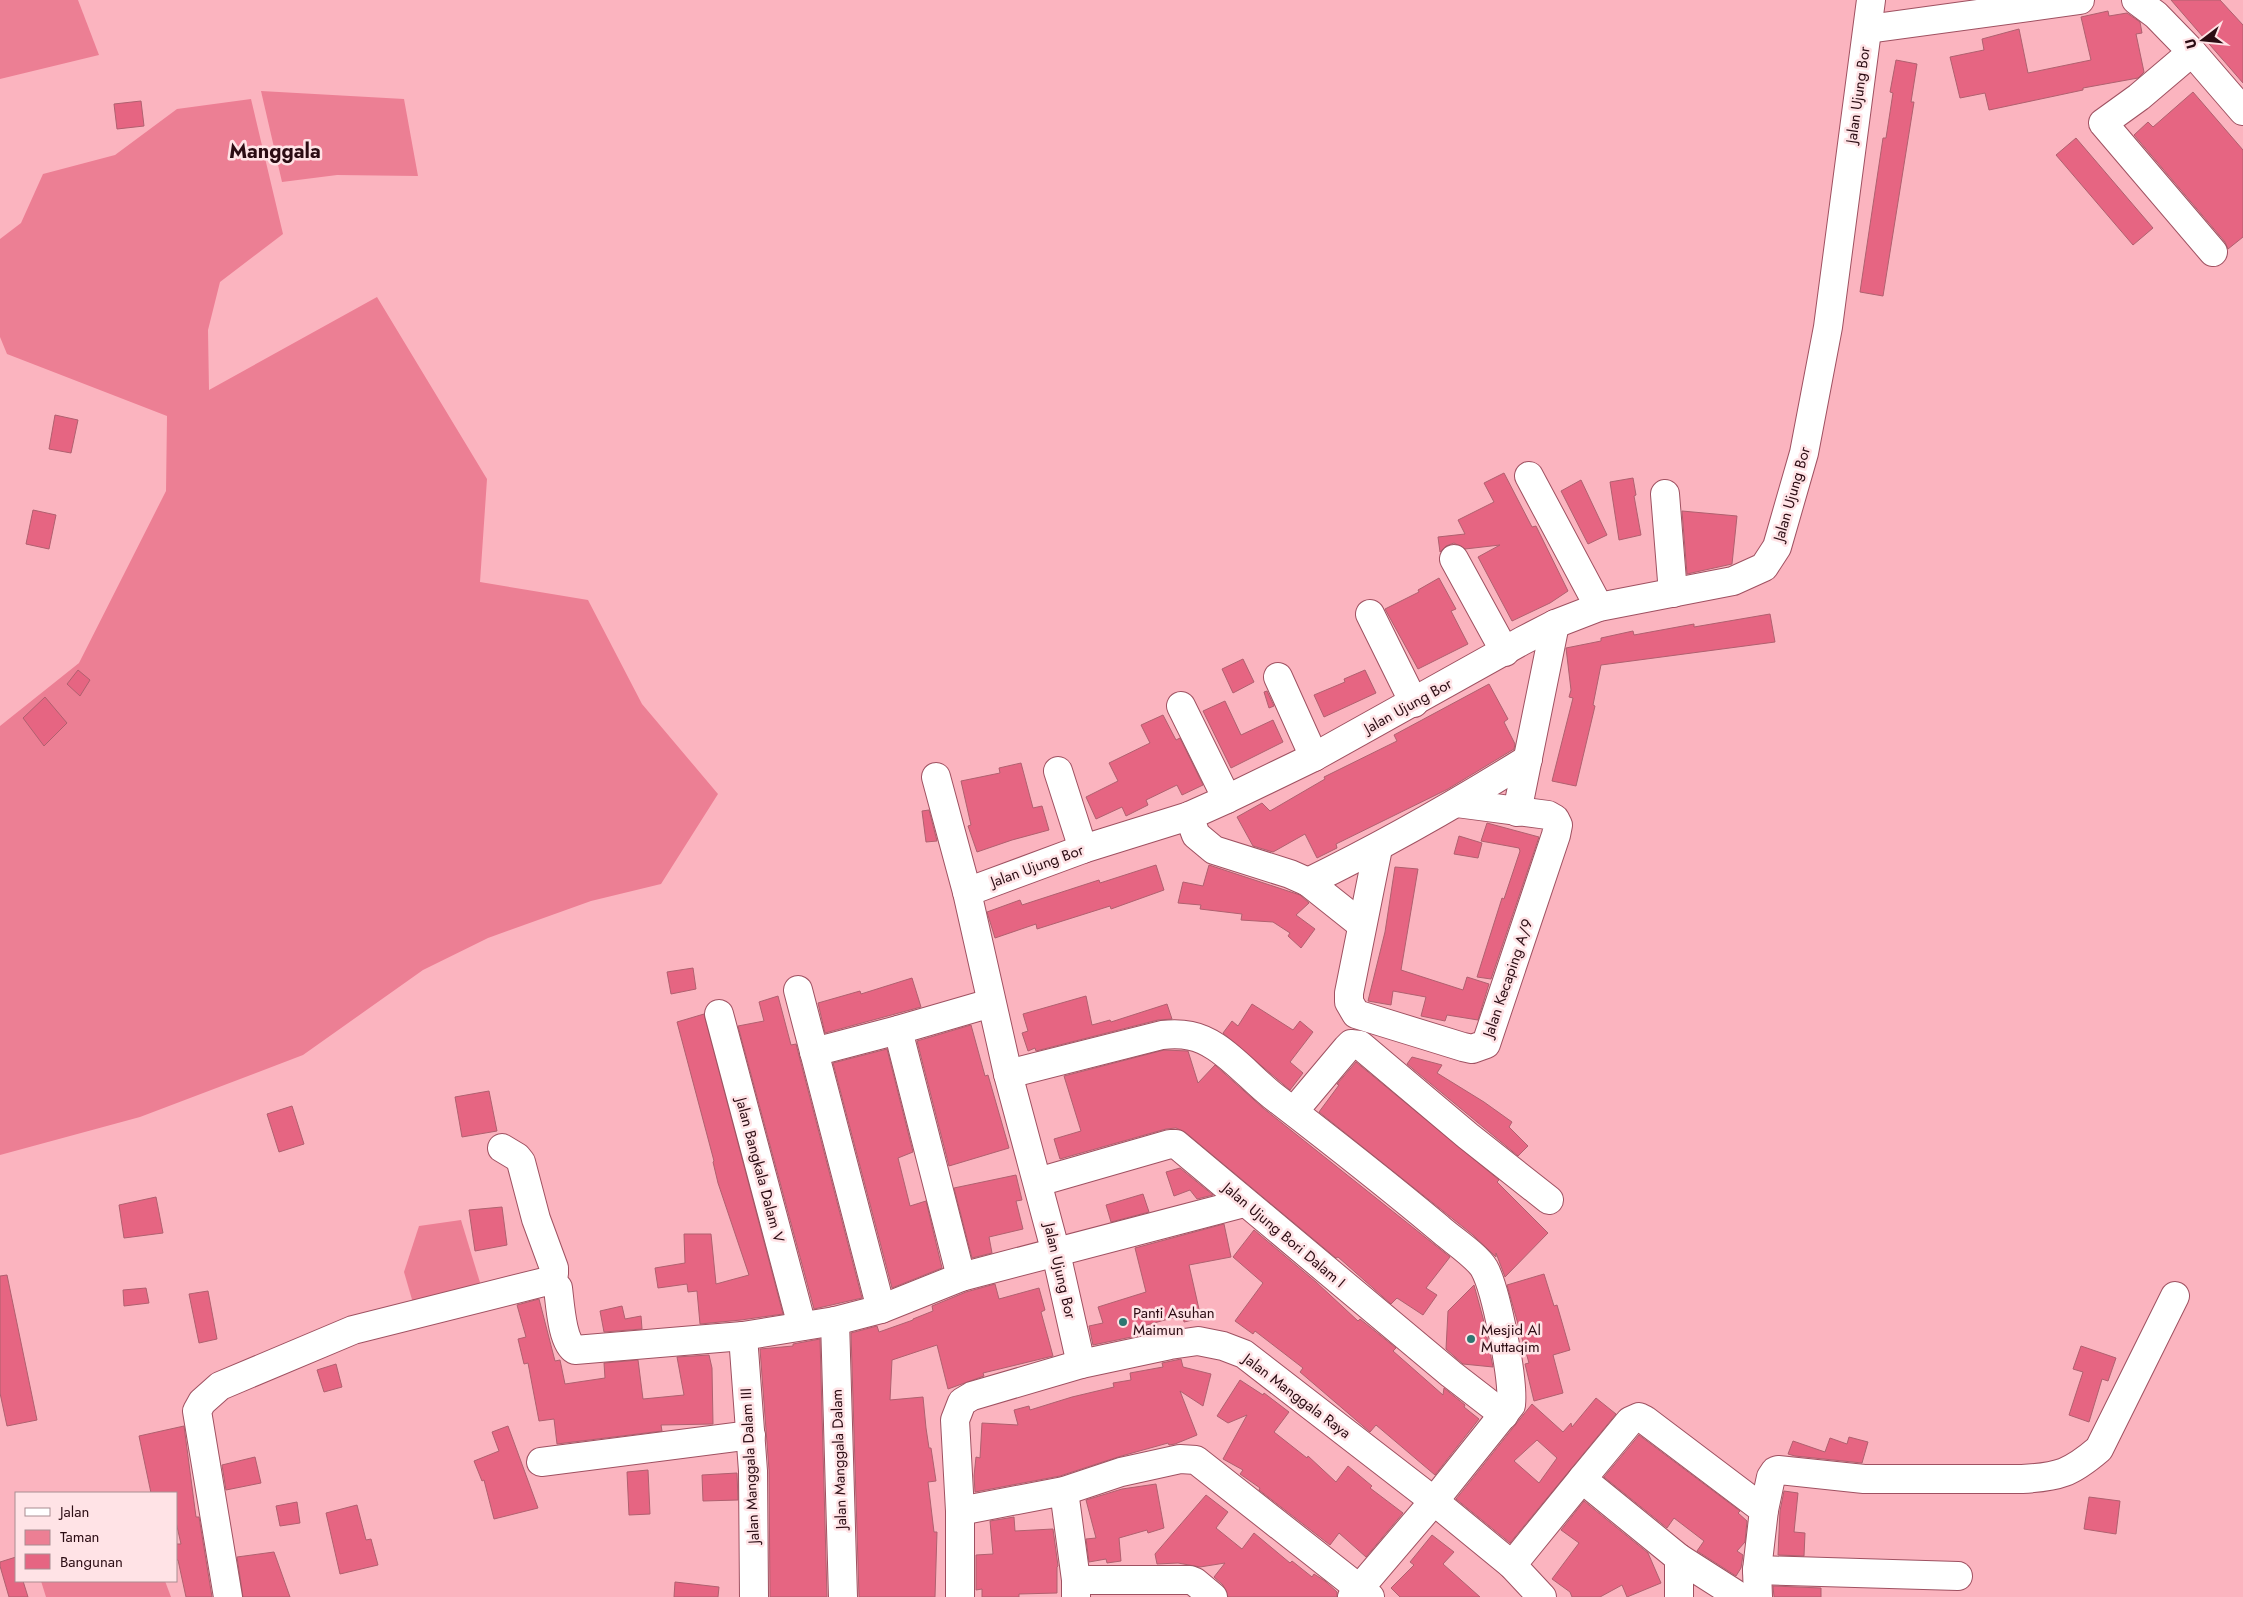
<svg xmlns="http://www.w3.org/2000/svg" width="2243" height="1597" font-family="Jost,sans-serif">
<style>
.green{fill:#ec7f94}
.building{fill:#e66582;stroke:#b0606f;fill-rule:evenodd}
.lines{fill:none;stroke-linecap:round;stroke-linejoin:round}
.minor-casing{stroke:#9f5161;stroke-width:30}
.minor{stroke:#fff;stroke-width:28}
.poi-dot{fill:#2e7772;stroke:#ffe3e6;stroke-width:2}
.labels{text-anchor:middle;stroke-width:5;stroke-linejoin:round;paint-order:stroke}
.street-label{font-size:15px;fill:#2b0c13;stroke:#ffe3e6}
.poi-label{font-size:15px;fill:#2b0c13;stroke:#ffe3e6;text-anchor:start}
.district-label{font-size:20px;font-weight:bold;fill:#2b0c13;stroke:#ffe3e6}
</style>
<rect width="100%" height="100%" fill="#fbb4bf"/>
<g class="green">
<polygon points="0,0 78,0 99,55 0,79"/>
<polygon points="261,91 404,99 418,176 337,175 282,182"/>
<polygon points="251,99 283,234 220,282 208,330 209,390 377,297 487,479 480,582 588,600 642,704 718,794 661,884 591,901 488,938 423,970 303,1055 140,1117 0,1155 0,726 79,663 166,491 167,416 7,354 0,337 0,239 21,223 43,174 115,155 177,109"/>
<polygon points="461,1220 482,1289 413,1303 404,1272 419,1226"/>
<polygon points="41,1581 165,1581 171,1597 46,1597"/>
</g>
<g class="building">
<polygon points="2171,0 2220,0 2243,25 2243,83"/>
<polygon points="2108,11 2109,16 2127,13 2140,22 2142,33 2136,34 2144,72 2138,78 2083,88 2083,90 1989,110 1985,93 1960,98 1950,57 1984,50 1982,39 2019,29 2028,73 2091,60 2081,17"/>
<polygon points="1896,60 1917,64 1911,102 1914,102 1883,296 1860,292 1883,138 1886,138 1893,93 1890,92"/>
<polygon points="2193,92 2243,150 2243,237 2228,249 2225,242 2134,135 2148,122 2153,127"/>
<polygon points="141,101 144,126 117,129 114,104"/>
<polygon points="2076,138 2153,228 2133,245 2056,155"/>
<polygon points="55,415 78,420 71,453 49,449"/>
<polygon points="1504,473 1532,527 1536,526 1568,591 1550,603 1512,621 1478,557 1500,545 1465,549 1454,543 1446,546 1440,552 1438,537 1465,534 1458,520 1494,502 1484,483"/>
<polygon points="1633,478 1636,495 1634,496 1641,535 1619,540 1610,482"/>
<polygon points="1581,480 1607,535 1588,544 1561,491"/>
<polygon points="33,510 56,515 49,549 26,544"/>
<polygon points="1682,511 1737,516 1732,564 1687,574"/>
<polygon points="1439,578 1456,609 1451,611 1468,644 1418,669 1385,609 1419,592 1418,590"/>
<polygon points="1770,614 1775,642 1601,665 1593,705 1595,706 1576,786 1552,781 1573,698 1569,697 1571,690 1566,648 1601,641 1601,638 1633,631 1634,635 1694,624 1694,627"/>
<polygon points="1243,659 1254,682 1233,693 1222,669"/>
<polygon points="78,670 90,680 80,696 67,684"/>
<polygon points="1365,670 1376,693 1324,717 1314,695 1345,682 1344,679"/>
<polygon points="1489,684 1508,719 1504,722 1515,744 1514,749 1448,789 1336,844 1337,848 1317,858 1305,834 1273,852 1253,846 1237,817 1262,803 1270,811 1325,779 1324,777 1397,741 1394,735"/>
<polygon points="1267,691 1274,706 1269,708 1264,692"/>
<polygon points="45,697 67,723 44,746 23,718"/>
<polygon points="1225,701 1241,735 1273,720 1283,742 1231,768 1203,711"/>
<polygon points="1163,715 1176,740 1180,738 1203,785 1182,795 1177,785 1146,800 1148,805 1126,816 1122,807 1096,819 1086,797 1118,781 1109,763 1150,743 1141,725"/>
<polygon points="1021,763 1033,808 1042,806 1049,830 1012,840 977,852 968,826 971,825 961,781 1000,773 999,768"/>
<polygon points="929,810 937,841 926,842 922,811"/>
<polygon points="1487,823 1539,837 1491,979 1477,977 1502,898 1504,899 1520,851 1519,848 1481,841"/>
<polygon points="1459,836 1482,843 1478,858 1454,854"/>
<polygon points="1156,865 1164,890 1111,909 1110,906 1037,929 1036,924 995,938 987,912 1020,900 1022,905 1099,880 1100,883"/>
<polygon points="1209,865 1300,895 1309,903 1296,915 1315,929 1301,948 1288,936 1290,933 1273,922 1241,920 1242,914 1200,909 1201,905 1178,903 1183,882 1203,886"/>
<polygon points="1395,867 1418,869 1401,970 1463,990 1467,977 1489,984 1478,1020 1447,1015 1445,1021 1421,1016 1426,997 1393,991 1391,1005 1368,1001 1385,932"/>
<polygon points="693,968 696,989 671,994 667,972"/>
<polygon points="912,978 921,1007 825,1033 818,1003 860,991 861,994"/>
<polygon points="778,996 791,1045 796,1044 862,1298 814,1309 738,1026 764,1021 759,1002"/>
<polygon points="1086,996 1092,1025 1110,1020 1111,1022 1167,1004 1172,1019 1158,1020 1036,1051 1035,1048 1028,1051 1022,1033 1028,1031 1023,1014"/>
<polygon points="1252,1004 1293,1030 1300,1021 1313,1032 1290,1062 1303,1073 1290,1090 1223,1033 1232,1021 1238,1026"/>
<polygon points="704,1014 783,1314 741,1320 700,1324 697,1291 688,1292 687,1284 658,1288 655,1268 685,1263 684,1234 711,1234 716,1284 749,1275 718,1183 713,1162 714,1161 677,1022"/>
<polygon points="971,1025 985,1076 988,1075 1009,1148 949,1166 917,1041"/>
<polygon points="887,1049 913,1152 898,1158 910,1206 926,1201 942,1268 892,1288 833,1063"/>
<polygon points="1164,1050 1188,1051 1198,1083 1215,1065 1263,1108 1450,1257 1426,1288 1437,1295 1423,1315 1397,1298 1391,1304 1338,1257 1336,1258 1185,1132 1176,1128 1166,1129 1060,1159 1054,1139 1081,1131 1064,1076"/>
<polygon points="1412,1057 1442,1065 1437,1073 1484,1102 1512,1122 1509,1127 1528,1146 1518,1156 1407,1064"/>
<polygon points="1356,1062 1499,1180 1497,1182 1548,1233 1505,1277 1496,1253 1496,1257 1473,1235 1319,1112 1339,1085 1337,1084"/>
<polygon points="489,1091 497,1131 462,1137 455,1097"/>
<polygon points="292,1106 304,1144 279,1152 267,1114"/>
<polygon points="1180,1168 1213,1195 1197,1199 1190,1190 1174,1196 1166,1172"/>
<polygon points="1016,1175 1022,1200 1016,1201 1023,1229 989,1237 992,1253 972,1258 954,1188"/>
<polygon points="1143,1194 1149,1212 1111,1222 1106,1205"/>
<polygon points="156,1197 163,1233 124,1238 119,1205"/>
<polygon points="502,1207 507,1245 475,1251 469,1210"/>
<polygon points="1224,1224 1231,1257 1189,1265 1201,1318 1184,1322 1183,1315 1143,1326 1146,1334 1093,1345 1089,1326 1103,1323 1098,1307 1146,1292 1135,1248"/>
<polygon points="1254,1230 1316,1282 1358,1321 1360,1319 1396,1348 1393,1351 1443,1395 1444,1388 1465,1405 1464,1407 1479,1419 1435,1475 1376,1425 1370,1432 1300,1372 1303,1368 1255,1331 1253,1334 1235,1321 1263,1283 1233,1257"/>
<polygon points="1544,1274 1554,1306 1557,1305 1570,1350 1553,1355 1563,1393 1534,1401 1525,1364 1529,1363 1507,1285"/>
<polygon points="7,1275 37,1420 7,1426 0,1393 0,1276"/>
<polygon points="995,1284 999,1299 1039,1288 1045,1310 1041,1312 1053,1356 983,1373 984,1376 948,1389 937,1345 892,1360 890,1400 923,1397 926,1428 929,1448 931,1448 936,1481 928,1482 934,1532 937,1532 935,1597 859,1597 851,1333 877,1326 879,1332 913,1320 913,1319 933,1311 932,1306 966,1292"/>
<polygon points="1474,1285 1483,1318 1493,1367 1463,1364 1446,1349 1448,1311"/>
<polygon points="146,1288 149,1303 124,1306 123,1290"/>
<polygon points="208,1291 217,1339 199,1343 189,1294"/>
<polygon points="539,1299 555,1361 560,1360 565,1384 605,1378 604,1363 638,1360 643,1399 684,1395 677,1357 709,1355 712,1368 713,1424 661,1425 662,1431 557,1444 554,1419 539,1421 528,1363 524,1364 518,1339 526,1337 517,1305"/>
<polygon points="622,1306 625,1319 641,1316 642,1329 604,1332 600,1311"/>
<polygon points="820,1339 827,1597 770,1597 769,1470 760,1349 793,1346 793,1344"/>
<polygon points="2081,1346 2116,1358 2108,1381 2102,1379 2089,1422 2069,1415 2083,1372 2073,1369"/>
<polygon points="1181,1359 1183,1367 1211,1374 1203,1406 1180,1391 1197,1435 1175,1444 1169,1445 1168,1443 1118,1457 1060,1476 975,1492 974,1476 976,1457 980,1458 982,1423 1018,1425 1014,1410 1029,1406 1030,1410 1072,1397 1114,1387 1113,1383 1131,1380 1130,1373 1163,1367 1162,1363"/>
<polygon points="336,1364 342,1387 324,1392 317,1370"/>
<polygon points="1240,1380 1263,1395 1264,1393 1289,1412 1274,1432 1307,1458 1308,1456 1336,1482 1348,1466 1372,1486 1370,1488 1403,1513 1366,1557 1339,1533 1330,1545 1259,1490 1260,1488 1240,1474 1243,1470 1223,1459 1247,1415 1228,1423 1217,1416"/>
<path d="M1596,1398L1616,1414L1510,1543L1456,1499L1532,1404L1563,1432L1571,1423L1572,1427ZM1537,1440L1557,1458L1539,1483L1514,1461Z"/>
<polygon points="184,1426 196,1517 199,1517 212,1597 186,1597 178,1560 176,1560 176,1544 181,1544 176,1522 176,1493 151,1493 139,1436"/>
<polygon points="508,1426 538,1508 494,1519 484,1480 482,1481 474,1461 499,1451 492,1432"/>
<polygon points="1639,1435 1740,1511 1738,1513 1747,1521 1745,1542 1737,1551 1743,1555 1741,1568 1736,1576 1697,1551 1704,1541 1674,1518 1667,1528 1604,1477"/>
<polygon points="1849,1437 1868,1442 1862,1463 1795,1456 1788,1454 1793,1441 1825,1452 1830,1438 1847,1444"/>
<polygon points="255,1457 261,1483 226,1490 222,1465"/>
<polygon points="648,1470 650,1514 629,1515 627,1472"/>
<polygon points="737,1473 738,1500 703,1501 702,1475"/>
<polygon points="1156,1484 1164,1528 1148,1533 1147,1530 1119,1538 1121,1561 1107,1563 1106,1559 1089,1562 1086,1539 1096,1538 1086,1500 1122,1489"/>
<polygon points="1784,1491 1798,1493 1794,1532 1805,1533 1804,1556 1778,1555 1780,1511"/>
<polygon points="1206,1495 1228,1512 1216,1528 1242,1549 1254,1533 1290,1563 1292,1561 1312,1577 1314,1574 1325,1581 1337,1592 1337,1597 1228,1597 1223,1585 1214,1577 1225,1563 1200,1567 1178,1563 1157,1564 1155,1554"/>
<polygon points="2089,1497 2120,1501 2116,1534 2084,1529"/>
<polygon points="1584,1501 1648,1553 1661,1583 1627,1597 1622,1585 1600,1597 1572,1597 1570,1592 1552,1579 1579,1543 1561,1530"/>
<polygon points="297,1502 300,1523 280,1526 276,1506"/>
<polygon points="357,1505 366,1540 371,1539 378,1565 340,1574 326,1513"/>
<polygon points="1014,1517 1015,1531 1053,1529 1058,1566 1057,1567 1057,1593 1019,1594 1019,1597 982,1597 982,1589 976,1590 976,1555 993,1554 990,1521"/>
<polygon points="1432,1535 1454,1552 1443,1564 1480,1597 1400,1597 1391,1588 1414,1565 1410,1562"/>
<polygon points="274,1552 290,1597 243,1597 237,1557"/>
<polygon points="16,1557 16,1581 23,1581 28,1597 9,1597 0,1566 0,1562"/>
<polygon points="675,1582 719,1587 718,1597 674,1597"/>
<polygon points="1773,1586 1821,1588 1821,1597 1774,1597"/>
</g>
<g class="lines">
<defs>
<g id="minor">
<polyline points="2136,0 2156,15 2192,52 2139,97 2103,123 2213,252"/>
<polyline points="1868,29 2080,0"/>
<polyline points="2192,52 2243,111"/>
<polyline points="1529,476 1599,607"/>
<polyline points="1665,494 1673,593"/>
<polyline points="1454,559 1505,652"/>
<polyline points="1370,614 1414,703"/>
<polyline points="1278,677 1314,757"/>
<polyline points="1181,706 1227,799"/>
<polyline points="1058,771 1083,849"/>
<polyline points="936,777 967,892"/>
<polyline points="1517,812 1555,624"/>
<polyline points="1189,816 1196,835 1214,850 1290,874 1308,882 1362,925"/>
<polyline points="1378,848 1349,993 1349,1002 1356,1014 1463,1047 1472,1049 1486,1044 1556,835 1558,825 1555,819 1548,815 1457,803"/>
<path d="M1308,882C1384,845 1456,804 1528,759"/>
<polyline points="798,990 881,1309"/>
<polyline points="719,1014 802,1326"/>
<polyline points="898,1030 961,1277"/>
<polyline points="814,1052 898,1030 991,1003"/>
<path d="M1008,1074L1162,1035C1183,1033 1198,1035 1216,1047C1237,1061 1254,1081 1273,1096C1329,1139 1385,1183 1439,1228C1451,1239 1476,1255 1484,1268C1496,1289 1514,1380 1511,1405L1434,1501L1352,1597"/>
<polyline points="1294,1111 1347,1048 1351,1044 1360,1045 1468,1136 1549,1200"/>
<polyline points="502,1148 517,1157 521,1162 536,1219 554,1268 554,1274 549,1282"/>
<polyline points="1038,1182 1170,1144 1176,1144 1451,1374 1504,1415"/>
<polyline points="835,1321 843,1597"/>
<polyline points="743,1336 753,1471 754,1597"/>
<polyline points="1081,1364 1056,1253 1008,1074 967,892 1083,849 1189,816 1227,799 1314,757 1522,641 1555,624 1599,607 1733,581 1764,567 1777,547 1804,453 1828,327 1871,0"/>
<polyline points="541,1462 751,1435"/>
<polyline points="1582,1479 1630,1421 1639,1417 1645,1420 1764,1510 1757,1570 1758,1597"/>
<polyline points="1064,1491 1076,1580"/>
<path d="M1764,1510L1771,1477L1775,1471L1778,1470L1864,1479H2022C2059,1477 2071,1473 2099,1449L2175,1296"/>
<polyline points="960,1511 1064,1491 1121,1472 1180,1459 1196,1460 1370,1597"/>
<polyline points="1679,1558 1740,1597"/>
<polyline points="1512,1565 1582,1479 1679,1558 1679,1597"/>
<polyline points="1757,1570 1958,1576"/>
<path d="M228,1597L197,1411L202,1402L220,1386L353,1330L544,1282H549L558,1288C560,1303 562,1343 575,1350L743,1336L835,1321L881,1309L961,1277L1244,1203"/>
<polyline points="960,1597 960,1511 955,1420 962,1402 972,1396 1081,1364 1170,1345 1198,1341 1223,1346 1244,1354 1434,1501 1512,1565 1542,1597"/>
<polyline points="1076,1597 1076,1580 1190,1580 1195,1582 1213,1597"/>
</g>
</defs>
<use href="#minor" class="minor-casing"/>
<use href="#minor" class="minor"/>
</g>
<g class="poi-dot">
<circle cx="1123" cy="1322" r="5"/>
<circle cx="1471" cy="1339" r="5"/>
</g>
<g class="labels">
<g class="street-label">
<text transform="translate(1858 95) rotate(-82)" y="5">Jalan Ujung Bor</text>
<text transform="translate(1792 494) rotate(-74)" y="5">Jalan Ujung Bor</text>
<text transform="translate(1408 706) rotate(-29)" y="5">Jalan Ujung Bor</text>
<text transform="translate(1037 866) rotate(-20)" y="5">Jalan Ujung Bor</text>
<text transform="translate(1508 978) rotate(-71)" y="5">Jalan Kecaping A/9</text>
<text transform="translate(760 1170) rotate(75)" y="5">Jalan Bangkala Dalam V</text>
<text transform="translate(1284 1235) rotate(40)" y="5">Jalan Ujung Bori Dalam I</text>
<text transform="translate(1060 1271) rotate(77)" y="5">Jalan Ujung Bor</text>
<text transform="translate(1297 1396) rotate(37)" y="5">Jalan Manggala Raya</text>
<text transform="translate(839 1459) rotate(-92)" y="5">Jalan Manggala Dalam</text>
<text transform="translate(750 1466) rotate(-93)" y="5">Jalan Manggala Dalam III</text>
</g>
<g class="poi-label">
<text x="1133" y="1318">Panti Asuhan<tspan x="1133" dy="17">Maimun</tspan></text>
<text x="1481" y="1335">Mesjid Al<tspan x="1481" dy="17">Muttaqim</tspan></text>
</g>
<g class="district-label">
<text x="275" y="158">Manggala</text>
</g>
</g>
<rect x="15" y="1492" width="162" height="90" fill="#ffe3e6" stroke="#aa8d92"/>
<rect x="25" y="1508" width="25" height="8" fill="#ffffff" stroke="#aa8d92"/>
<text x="60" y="1517" font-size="15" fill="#2b0c13">Jalan</text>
<rect x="25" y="1530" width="25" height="15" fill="#ec7f94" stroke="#aa8d92"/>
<text x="60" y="1542" font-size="15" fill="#2b0c13">Taman</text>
<rect x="25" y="1554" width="25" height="15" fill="#e66582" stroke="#aa8d92"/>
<text x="60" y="1567" font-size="15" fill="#2b0c13">Bangunan</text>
<g transform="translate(2203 40) rotate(254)" stroke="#ffe3e6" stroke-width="4" paint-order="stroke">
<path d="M0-4L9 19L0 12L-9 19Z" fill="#2b0c13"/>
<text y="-8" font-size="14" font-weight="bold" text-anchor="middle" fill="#2b0c13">U</text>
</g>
</svg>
